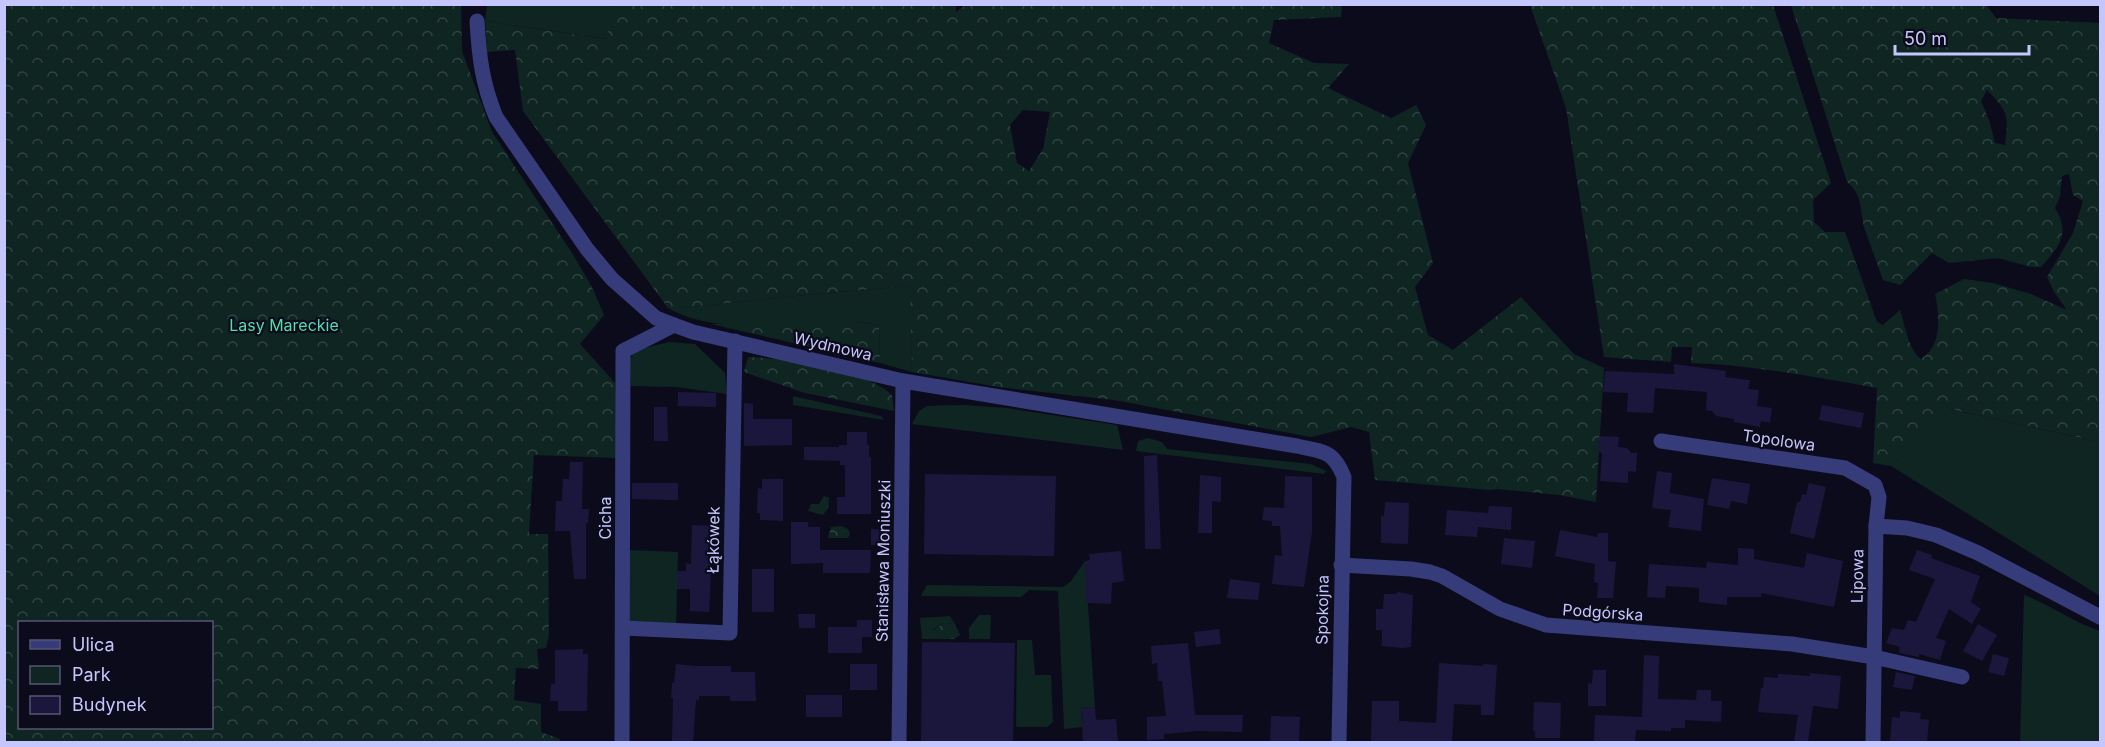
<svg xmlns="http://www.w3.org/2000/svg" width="2105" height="747" font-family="Inter,sans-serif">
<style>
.green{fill:#0e2522}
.forest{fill:url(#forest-crowns);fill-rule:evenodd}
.building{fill:#1b173c}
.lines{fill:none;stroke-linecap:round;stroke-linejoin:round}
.street{stroke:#363b7a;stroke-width:15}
.labels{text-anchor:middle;stroke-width:4.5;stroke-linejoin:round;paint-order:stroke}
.park-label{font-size:16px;fill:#54dcac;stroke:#0c0b1b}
.street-label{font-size:16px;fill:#c6c6fe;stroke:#0c0b1b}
</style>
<defs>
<pattern id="forest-crowns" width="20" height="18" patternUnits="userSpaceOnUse" patternTransform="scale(1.5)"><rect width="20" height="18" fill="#0e2522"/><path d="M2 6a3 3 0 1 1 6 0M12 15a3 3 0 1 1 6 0" fill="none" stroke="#304343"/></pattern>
</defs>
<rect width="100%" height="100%" fill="#0c0b1b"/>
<g class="green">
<polygon points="487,5 615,5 607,39 485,21"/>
<path d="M911,286L912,372L880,363L879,325C867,323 854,321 842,321C788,321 715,336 668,308H680L826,293Z"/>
<polygon points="669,342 695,344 725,373 727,394 676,387 631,386 629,360 636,350"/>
<polygon points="793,396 881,416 884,420 793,405"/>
<polygon points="963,405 1007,408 1117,425 1123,450 912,424 919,411 927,406"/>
<polygon points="1949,409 2100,442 2100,596 1891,466"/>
<polygon points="1148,438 1162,442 1167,449 1311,464 1326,471 1324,474 1136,451 1138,441"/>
<polygon points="629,550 678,552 676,625 629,624"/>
<polygon points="1085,561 1095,707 1081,708 1082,727 1064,729 1058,591 1029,590 1021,597 921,596 927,585 1063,587 1071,581"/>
<path d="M2024,595C2051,605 2073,622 2100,631V742H2020Z"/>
<polygon points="979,615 991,615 990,639 969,639 969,628"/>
<polygon points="950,616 955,624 944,623 932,630 941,639 922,639 920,618"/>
<polygon points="1017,640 1032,640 1035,675 1051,675 1053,722 1047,727 1016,727"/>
</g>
<g class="forest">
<path d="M615,4H956V12L967,4L1342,5L1341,17L1274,20L1269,43L1314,63L1349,64L1328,88L1391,118L1416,105L1426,125L1408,163L1433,263L1415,287L1428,335L1453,350L1521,297L1574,354L1604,368L1596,502L1559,495L1498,489L1490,490L1375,480L1369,432L1351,427L1311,437L1114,400L999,387L912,372L910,286L826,293L680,308H668L523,111L515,50L487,52L485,21L606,39ZM1023,110L1050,112L1043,149L1029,171L1017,163L1010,125Z"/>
<path d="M4,5H461L462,51L492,132L572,253L592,287L604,315L580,344L615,383L617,458L534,455L529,534H548L549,636L546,648L537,649L539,669L516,668L514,700L541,704V732L560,739V742H5ZM20,622H212V728H20Z"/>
<path d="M1530,5H1773L1831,183L1813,200L1814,222L1825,232H1845L1877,322L1883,325L1900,310C1905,325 1908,349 1921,359C1942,346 1940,316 1935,294L1964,279L1993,283L2031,294L2067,310L2054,292L2047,277L2073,233L2083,201L2073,195L2069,174L2062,176L2060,196L2055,208C2071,234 2059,247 2041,267H2031L1998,258L1949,263L1932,253L1900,285L1883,280C1877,263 1871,247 1865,230C1859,210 1864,196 1847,182L1791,5H1986L1996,18L2100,23V442L1950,409L1891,466L1873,463L1877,388C1816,377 1753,365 1691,363L1692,347H1672L1671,362L1604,357L1566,108ZM1987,90C2008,111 2009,116 2005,145L1995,143L1989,120L1981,101Z"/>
<polygon points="844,320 879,325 880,363 711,324"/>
<path d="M748,357C784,358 866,370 892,395L894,411L805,393L744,372Z"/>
<polygon points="824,496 829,498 828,508 823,515 808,511 811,504 819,504"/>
<polygon points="841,526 848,529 850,534 848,538 828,538 831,527"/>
<polygon points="944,623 955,624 960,635 954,639 941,639 932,631"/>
</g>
<g class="building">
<polygon points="1674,364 1726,371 1725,377 1750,380 1748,389 1759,390 1757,406 1772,408 1770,423 1761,421 1760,427 1734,422 1734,419 1716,416 1712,411 1706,410 1707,392 1655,388 1653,413 1627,412 1628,393 1603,392 1605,371 1674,374"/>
<polygon points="678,392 716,393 716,407 678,406"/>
<polygon points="744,403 753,404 753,419 792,419 792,445 744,446"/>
<polygon points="1822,405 1864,413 1861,428 1819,420"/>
<polygon points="654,407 667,407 668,441 654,441"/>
<polygon points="847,432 867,432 867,445 869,445 869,457 871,457 871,514 837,514 837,497 845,497 845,465 840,465 840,461 804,460 804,447 839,447 839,445 847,445"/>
<polygon points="1599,436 1619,437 1618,447 1627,448 1631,453 1637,453 1636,472 1628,471 1628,483 1600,481 1602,453 1598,452"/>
<polygon points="1157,455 1161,549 1145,549 1144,456"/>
<polygon points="570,462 583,462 582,509 589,509 588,523 586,523 586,579 574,579 570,531 555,531 556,501 562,501 563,479 569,479"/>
<polygon points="1657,471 1672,473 1670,493 1704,499 1701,531 1668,527 1671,510 1652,508"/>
<polygon points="925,474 1056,476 1054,556 924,554"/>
<polygon points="1200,475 1221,477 1221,502 1212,501 1212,533 1198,533"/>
<polygon points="1285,476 1312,477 1312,532 1304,587 1272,584 1275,555 1282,556 1280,526 1272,526 1272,521 1262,520 1264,507 1284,508"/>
<polygon points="1712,478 1750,484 1747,504 1731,501 1729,509 1707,505"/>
<polygon points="762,479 783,479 783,521 760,520 760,513 757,513 758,488 762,489"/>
<polygon points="632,483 678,483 678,500 632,499"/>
<polygon points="1809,483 1826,487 1814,539 1790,533 1797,502 1800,502 1802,494 1806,495"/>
<polygon points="1385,502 1409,503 1408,544 1381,543 1381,516 1384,516"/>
<polygon points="1489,506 1512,507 1511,530 1478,527 1477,537 1445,535 1447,510 1488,513"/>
<polygon points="791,522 808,522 808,527 820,527 820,550 871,550 870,573 823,573 823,563 791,564"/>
<polygon points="692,525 713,526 709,612 690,611 690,589 677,589 677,571 686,571 686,563 691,564"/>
<polygon points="871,529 892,530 891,545 871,545"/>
<polygon points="1560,530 1597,537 1598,533 1608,533 1608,561 1616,562 1613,598 1597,598 1598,583 1594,582 1595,564 1555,556"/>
<polygon points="1504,538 1535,541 1532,568 1501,564"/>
<polygon points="1738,548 1754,549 1754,559 1804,568 1807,553 1843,561 1834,607 1761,593 1761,597 1727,597 1727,605 1699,602 1699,588 1666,586 1665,598 1647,597 1649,564 1706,568 1707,562 1738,565"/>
<polygon points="1917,550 1932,555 1931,558 1980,576 1971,602 1981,609 1972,624 1949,609 1936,638 1946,641 1940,660 1919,654 1919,657 1899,653 1900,647 1886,643 1892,628 1904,630 1908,620 1916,622 1935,579 1909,570"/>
<polygon points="1121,551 1124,581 1112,583 1111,604 1086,603 1085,561 1090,560 1089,554"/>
<rect x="752" y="569" width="22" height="43"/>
<polygon points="1230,579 1260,583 1258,600 1227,598"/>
<polygon points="1398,592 1413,595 1411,647 1402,648 1382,646 1382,630 1376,630 1376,609 1383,609 1384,594 1396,594"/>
<polygon points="798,614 815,614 815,628 799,628"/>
<polygon points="857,620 872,620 872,637 862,637 862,653 828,653 828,627 857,627"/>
<polygon points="1978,624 1997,635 1982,661 1963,651"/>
<polygon points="1219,629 1221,644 1196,647 1194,632"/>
<polygon points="922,642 1015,643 1013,742 921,742"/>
<polygon points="1188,643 1195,715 1243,715 1242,732 1197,731 1164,734 1164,739 1147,740 1147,717 1166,716 1162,681 1158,681 1157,663 1152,664 1151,646"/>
<polygon points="583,649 583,654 588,654 587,711 558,711 558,701 550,701 551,684 555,684 555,650"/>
<polygon points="1993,654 2009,658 2004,676 1988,672"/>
<polygon points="1644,655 1659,656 1658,699 1696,700 1697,690 1711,690 1711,701 1722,701 1721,722 1685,720 1685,728 1671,728 1671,731 1636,730 1635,742 1594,741 1595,715 1642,717"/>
<polygon points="1439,663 1483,666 1483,664 1497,665 1494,715 1481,715 1481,705 1454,704 1452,742 1371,742 1372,701 1399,701 1399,721 1436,723"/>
<polygon points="676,664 695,666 731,666 731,672 755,672 756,701 730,701 730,696 699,696 699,700 696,700 693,742 672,742 673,698 671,698 672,683 674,683"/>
<rect x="850" y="664" width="27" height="26"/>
<polygon points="1593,670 1606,670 1606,706 1588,706 1588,683 1592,684"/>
<polygon points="1896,672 1915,676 1912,690 1893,687"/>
<polygon points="1810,673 1841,676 1838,709 1813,706 1808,742 1794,742 1798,715 1758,712 1761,688 1763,688 1764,677 1778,678 1778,674 1810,676"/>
<rect x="806" y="695" width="36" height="22"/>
<polygon points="1534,702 1561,703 1560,738 1535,738 1535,731 1533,731"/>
<polygon points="1095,707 1096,720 1116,719 1118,742 1083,742 1081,708"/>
<polygon points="1900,711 1921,713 1920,719 1929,720 1927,742 1890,742 1892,717 1900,718"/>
<polygon points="1271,716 1300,717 1299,742 1270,742"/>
</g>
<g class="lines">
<g class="street">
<path d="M477,21C479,56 482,83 496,117L587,249L612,279L656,318L674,325L693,332L903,381L1297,446C1324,452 1333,450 1344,477L1339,742"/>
<polyline points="1661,441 1845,468 1875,485 1879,497 1876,526 1873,742"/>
<polyline points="1876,526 1907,528 1936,535 1978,553 2100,617"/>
<polyline points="1341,565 1411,569 1430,572 1442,576 1500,609 1546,625 1792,644 1874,657 1962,677"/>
<polyline points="623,628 730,633 735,341"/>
<polyline points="622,742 623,351 674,325"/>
<polyline points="899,742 903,381"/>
</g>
</g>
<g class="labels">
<g class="park-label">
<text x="284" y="331">Lasy Mareckie</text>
</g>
<g class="street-label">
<text transform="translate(833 346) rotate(13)" y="6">Wydmowa</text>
<text transform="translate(1779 440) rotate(8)" y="6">Topolowa</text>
<text transform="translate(605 518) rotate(-90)" y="6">Cicha</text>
<text transform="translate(713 540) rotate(-89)" y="6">Łąkówek</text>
<text transform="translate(883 561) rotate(-89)" y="6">Stanisława Moniuszki</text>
<text transform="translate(1857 576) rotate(-89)" y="6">Lipowa</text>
<text transform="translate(1322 610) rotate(-89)" y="6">Spokojna</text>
<text transform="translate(1603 612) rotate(4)" y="6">Podgórska</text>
</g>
</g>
<rect width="2105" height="747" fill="none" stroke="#c6c6fe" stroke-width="12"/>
<rect x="18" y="621" width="195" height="108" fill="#0c0b1b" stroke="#565676" stroke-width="1.5"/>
<rect x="30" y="640" width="30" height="9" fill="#363b7a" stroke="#565676" stroke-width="1.5"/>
<text x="72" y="651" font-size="18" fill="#c6c6fe">Ulica</text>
<rect x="30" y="666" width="30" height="18" fill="#0e2522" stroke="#565676" stroke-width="1.5"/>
<text x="72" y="681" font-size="18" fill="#c6c6fe">Park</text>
<rect x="30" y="696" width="30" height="18" fill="#1b173c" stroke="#565676" stroke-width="1.5"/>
<text x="72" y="711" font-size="18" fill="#c6c6fe">Budynek</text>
<path d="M1895 45v9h134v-9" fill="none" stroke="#c6c6fe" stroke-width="3"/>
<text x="1904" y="45" font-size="18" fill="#c6c6fe" stroke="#0c0b1b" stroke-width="4.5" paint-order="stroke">50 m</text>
</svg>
